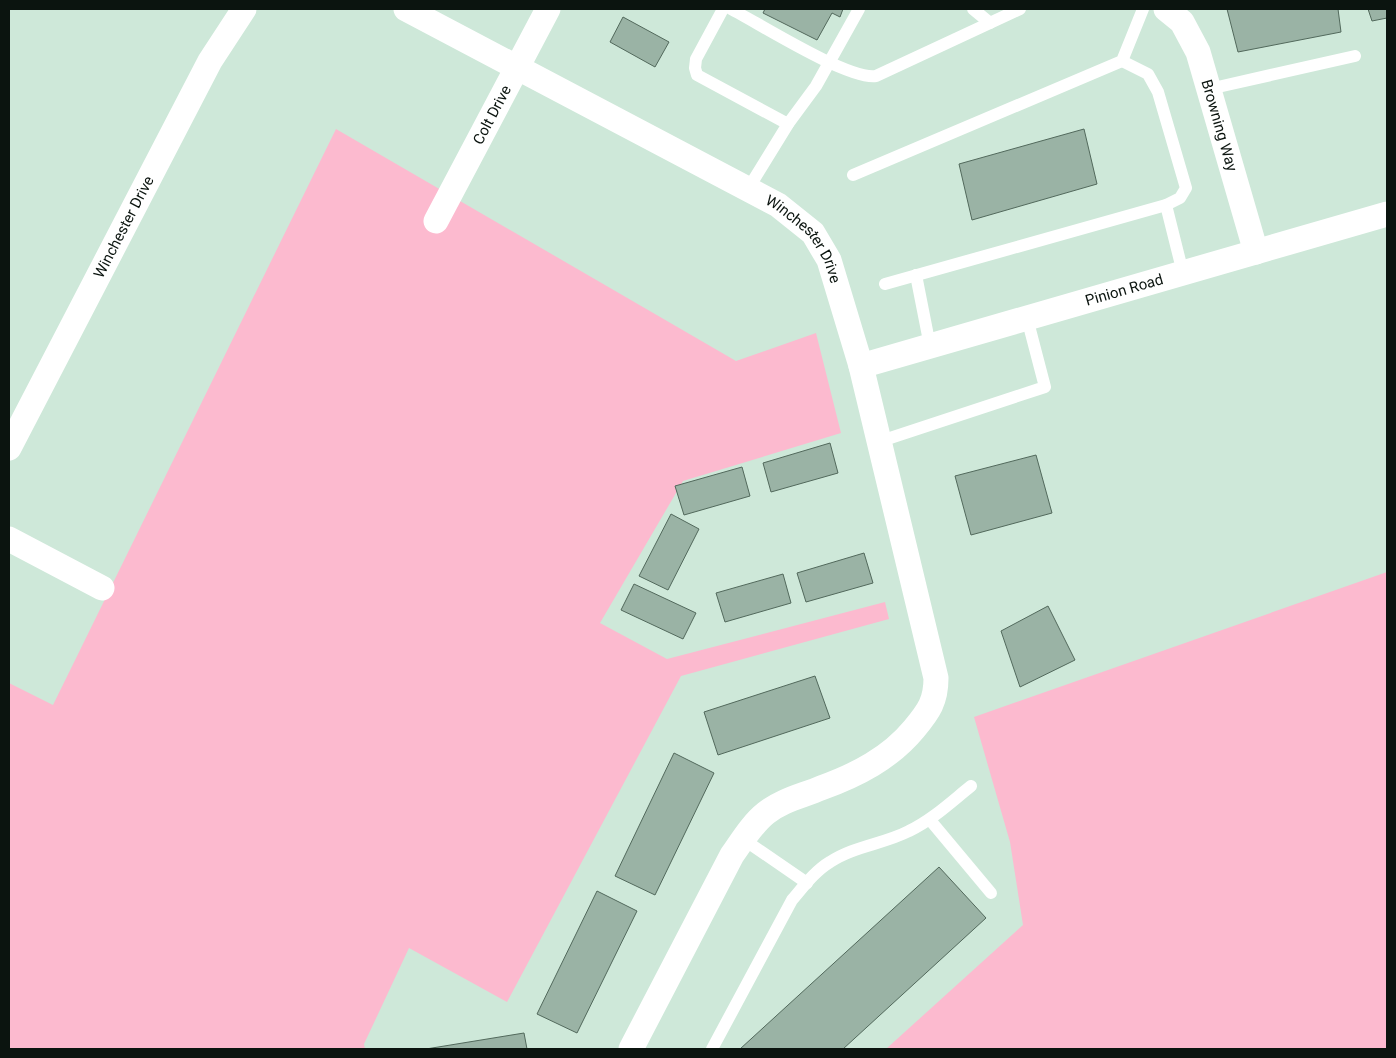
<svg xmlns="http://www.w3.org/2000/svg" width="1396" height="1058" font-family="Roboto,sans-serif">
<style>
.green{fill:#fcbacf}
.building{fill:#9ab3a5;stroke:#52695c}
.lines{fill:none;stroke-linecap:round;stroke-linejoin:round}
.service{stroke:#fff;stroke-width:12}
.minor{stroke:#fff;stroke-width:25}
.labels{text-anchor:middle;stroke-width:4;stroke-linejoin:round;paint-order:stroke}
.street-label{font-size:15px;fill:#0b140f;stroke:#cee8d9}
</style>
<rect width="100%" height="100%" fill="#cee8d9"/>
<g class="green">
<polygon points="336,129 736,361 816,333 841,433 683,481 600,623 667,659 885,602 889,619 681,676 507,1002 409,948 364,1044 365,1049 9,1049 9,683 53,705"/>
<polygon points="1387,572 1387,1049 886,1049 1023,925 1010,842 974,717"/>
</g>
<g class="building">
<polygon points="765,9 843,9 840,17 832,13 817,40 763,13"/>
<polygon points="1227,9 1338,9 1341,32 1238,52"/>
<polygon points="1368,9 1387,9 1387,18 1372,21"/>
<polygon points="623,17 669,42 655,67 610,42"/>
<polygon points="1084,129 1097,184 972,220 959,164"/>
<polygon points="830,443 838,473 771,492 763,463"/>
<polygon points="1036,455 1052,513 971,535 955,476"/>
<polygon points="742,467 750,496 684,515 675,486"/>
<polygon points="671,514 699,529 668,590 639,576"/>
<polygon points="864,553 873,583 806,602 797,573"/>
<polygon points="783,574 791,603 725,622 716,593"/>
<polygon points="634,584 696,613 683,639 621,610"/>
<polygon points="1048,606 1075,660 1020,687 1001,631"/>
<polygon points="815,676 830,718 718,755 704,712"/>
<polygon points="674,753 714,773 655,895 615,876"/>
<polygon points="939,867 986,918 843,1049 740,1049"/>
<polygon points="597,891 637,911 577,1033 537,1014"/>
<polygon points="524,1033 527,1049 426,1049"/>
</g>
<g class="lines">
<g class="service">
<polyline points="723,9 696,59 695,68 697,75 788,124"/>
<path d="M731,9C760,24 848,80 876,76L1020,9"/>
<polyline points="973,9 990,23"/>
<polyline points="1209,89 1355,56"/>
<polyline points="853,175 1122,61 1143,9"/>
<polyline points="748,189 788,124 816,86 859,9"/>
<polyline points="1166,205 1183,273"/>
<polyline points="916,275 930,346"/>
<polyline points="885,284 1166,205 1180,198 1186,188 1158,92 1148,74 1122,61"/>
<polyline points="878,442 1045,387 1027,318"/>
<polyline points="930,820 991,893"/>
<polyline points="743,839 807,883"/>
<path d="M712,1049L792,900C804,886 815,871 830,862C854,846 884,844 909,831C932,820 951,802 971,786"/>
</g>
<g class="minor">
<path id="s1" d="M406,9L778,205L813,233L829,260L861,366L936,678C936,701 929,711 914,729C890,758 857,775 821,788C802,796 782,800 766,813C752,824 742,841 732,855L631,1049"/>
<path id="s2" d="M1166,9L1182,22L1198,52L1256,252"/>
<path id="s3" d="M436,221L548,9"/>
<path id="s4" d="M861,366L1387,214"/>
<path id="s5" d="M9,448L210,61L244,9"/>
<polyline points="9,539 102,588"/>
</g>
</g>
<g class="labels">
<g class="street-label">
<text dy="5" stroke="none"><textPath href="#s3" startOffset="120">Colt Drive</textPath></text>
<text dy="5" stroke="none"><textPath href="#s2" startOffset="131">Browning Way</textPath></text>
<text dy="5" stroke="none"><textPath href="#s5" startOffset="249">Winchester Drive</textPath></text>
<text dy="5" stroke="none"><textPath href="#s1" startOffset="464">Winchester Drive</textPath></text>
<text dy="5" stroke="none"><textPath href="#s4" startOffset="274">Pinion Road</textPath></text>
</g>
</g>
<rect width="1396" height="1058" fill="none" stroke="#0b140f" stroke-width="20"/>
</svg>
